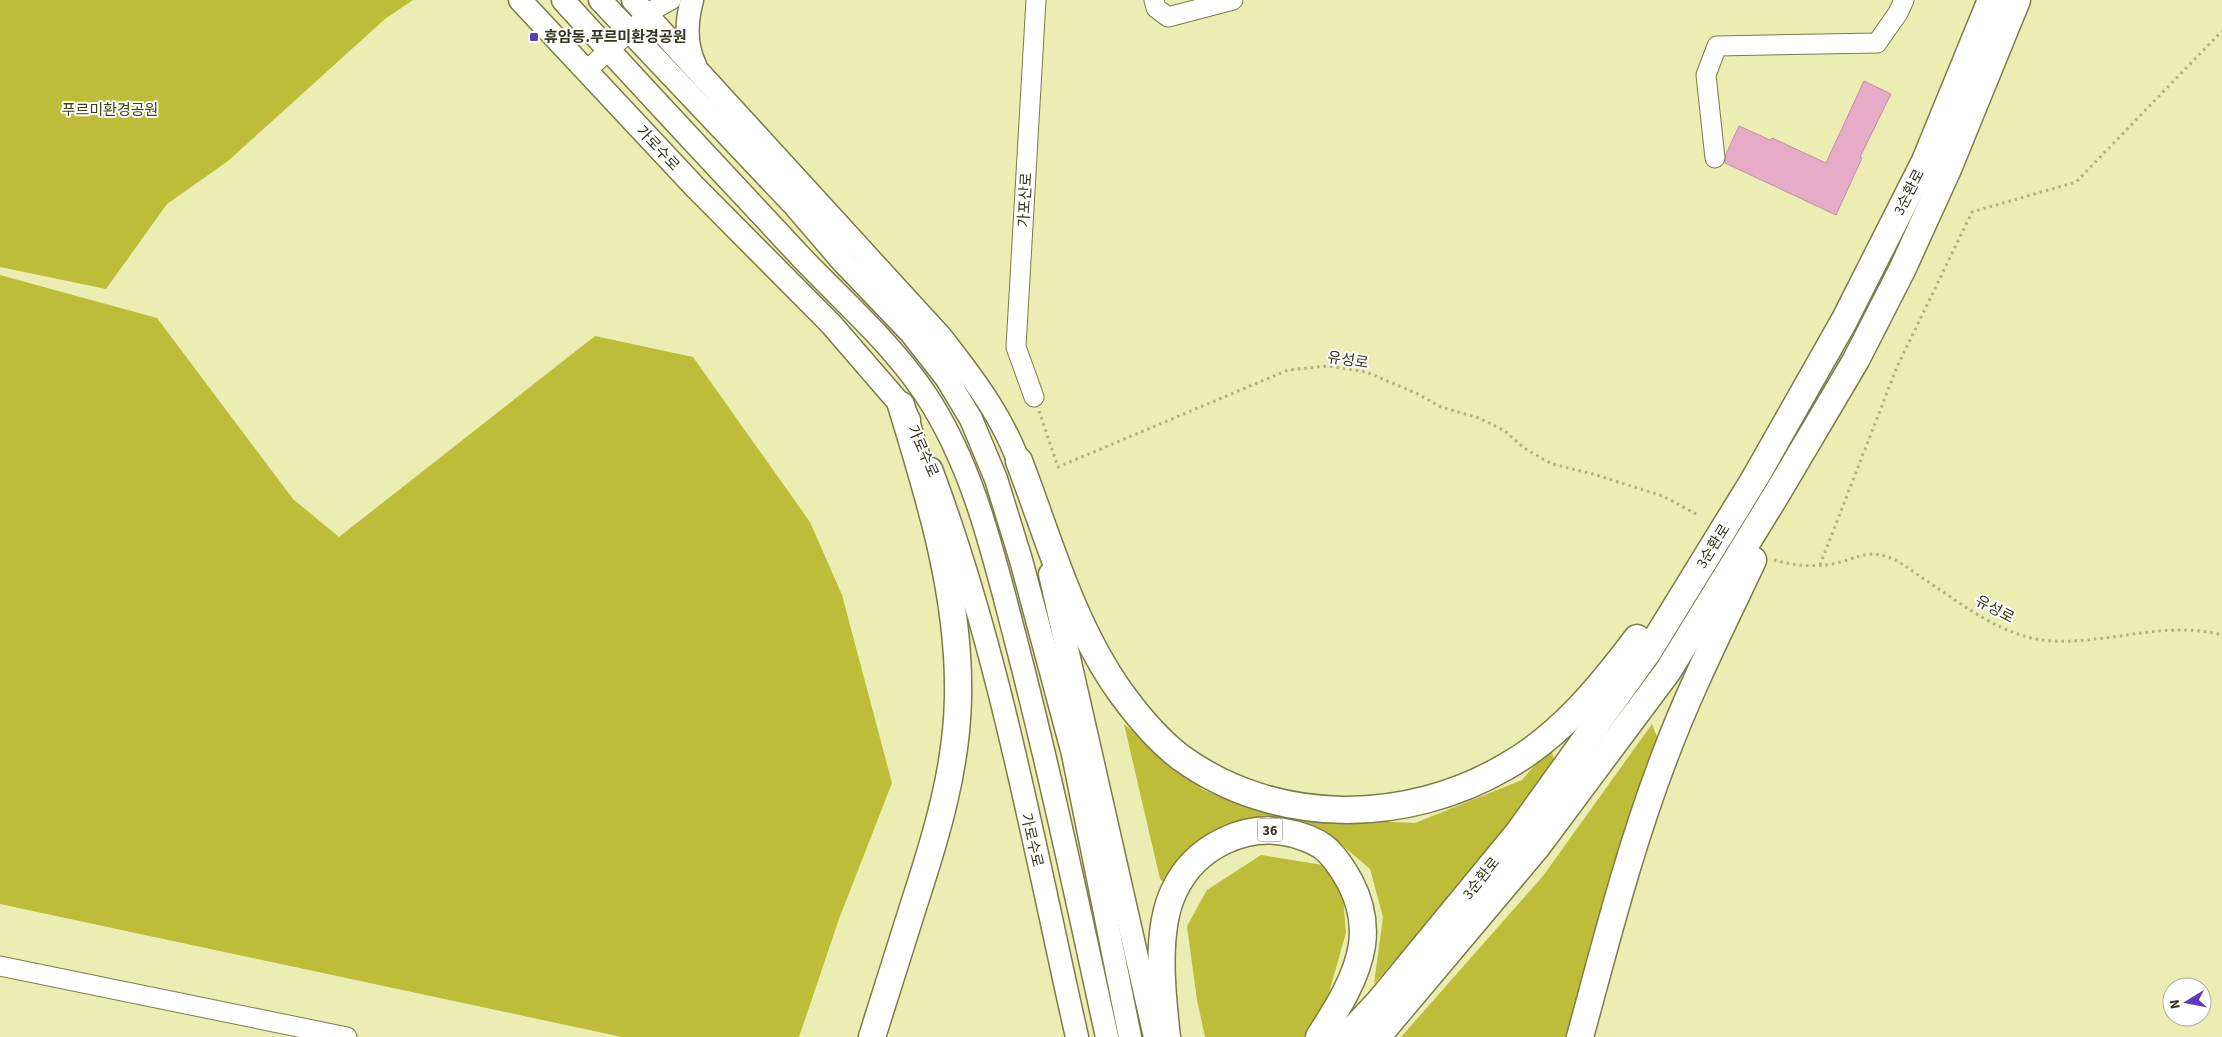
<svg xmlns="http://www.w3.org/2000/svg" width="2222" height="1037" font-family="'Source Sans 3','Noto Sans KR',sans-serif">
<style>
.green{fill:#bdbd39}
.building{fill:#e6acc7;stroke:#c58ea8}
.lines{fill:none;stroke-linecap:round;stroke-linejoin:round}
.minor-casing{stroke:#7b7c46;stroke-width:21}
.major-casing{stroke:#7b7c46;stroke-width:25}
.highway-casing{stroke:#7b7c46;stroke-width:29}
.path{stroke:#afb182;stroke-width:3;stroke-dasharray:2.5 4;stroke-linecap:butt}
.minor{stroke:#fff;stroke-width:19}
.major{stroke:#fff;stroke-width:22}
.highway{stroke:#fff;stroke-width:26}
.poi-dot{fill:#5c3db5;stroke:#fff;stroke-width:2}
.labels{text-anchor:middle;stroke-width:4;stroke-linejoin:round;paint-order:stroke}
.shield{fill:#fff;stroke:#727262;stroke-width:1}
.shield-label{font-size:14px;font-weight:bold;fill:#35351e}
.poi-label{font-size:15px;font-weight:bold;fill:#35351e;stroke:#fff;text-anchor:start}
.park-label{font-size:15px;fill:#42420c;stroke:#fff}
.street-label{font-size:15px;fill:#35351e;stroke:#fff}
</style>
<rect width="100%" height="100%" fill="#ebedb3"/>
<g class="green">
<polygon points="0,0 413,0 385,19 228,161 167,204 106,289 0,267"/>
<polygon points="0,275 157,318 293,499 339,537 595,336 693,357 810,522 842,595 892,783 839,919 799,1037 622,1037 0,904"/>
<polygon points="1124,724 1203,790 1254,809 1308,818 1415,823 1522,780 1550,747 1555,762 1507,831 1374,984 1383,917 1370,869 1336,840 1292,825 1238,825 1169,886 1160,879"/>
<polygon points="1652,724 1659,742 1621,851 1567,1037 1401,1037 1543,876"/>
<polygon points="1261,855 1323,865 1343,896 1346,933 1326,1003 1304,1037 1205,1037 1197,1000 1187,926 1207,890"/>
</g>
<polygon class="building" points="1864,81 1891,94 1860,157 1862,158 1836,215 1725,163 1726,154 1739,126 1770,140 1772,138 1826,163"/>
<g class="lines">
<defs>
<g id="minor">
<polyline points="1154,0 1156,8 1168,17 1233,0"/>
<polyline points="586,71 653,10 671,0"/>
<polyline points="1715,158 1706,75 1717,46 1877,43 1898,13 1904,0"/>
<polyline points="1034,397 1016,347 1036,0"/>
<polyline points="0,966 347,1037"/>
</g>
<g id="major">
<polyline points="520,0 695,187 831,324 901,405 909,420"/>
<path d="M563,0C642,87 722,172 802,258C844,302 890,342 924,392C974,466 994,557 1016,641C1050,772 1078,905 1107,1037"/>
<polyline points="600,0 795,206 843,262 911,333 947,379 971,419 996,479 1021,560 1073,754 1130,1037"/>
<path d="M633,0L941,337C974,379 1010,426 1024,479"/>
<path d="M692,0C686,22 685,44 695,65"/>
<path d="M931,469C1000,653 1034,847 1077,1037"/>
<polyline points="1050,574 1155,1037"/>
</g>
<g id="highway">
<path d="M1019,461C1049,539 1072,625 1121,693C1137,715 1158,740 1180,757C1276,827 1407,825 1507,766C1560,736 1601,686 1637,638"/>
<path d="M872,1037C886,993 900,948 914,904C936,837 957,768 958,697C960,597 930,499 901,405"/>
<path d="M1167,1037C1162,994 1155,930 1174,891C1195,846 1247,821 1294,834C1307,838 1319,842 1328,851C1337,860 1344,871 1350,882C1360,901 1365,923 1362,945C1357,978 1337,1009 1319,1037"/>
<polyline points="1346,1037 1379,1002 1518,833 1648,652 1755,478 1844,321 1925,161 1991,0"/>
<polyline points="1377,1037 1536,848 1668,671 1778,492 1856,360 1902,270 1948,169 2017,0"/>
<path d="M1580,1037C1606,942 1630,846 1666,753C1691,687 1723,624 1753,560"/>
</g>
</defs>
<use href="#minor" class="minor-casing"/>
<use href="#major" class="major-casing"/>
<use href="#highway" class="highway-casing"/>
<g class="path">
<polyline points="1039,411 1058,467 1288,370 1328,366 1366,372 1416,393 1441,407 1479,418 1505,431 1524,448 1552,464 1593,474 1663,496 1696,514"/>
<path d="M1774,560C1796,566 1818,568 1841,562C1855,558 1866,552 1881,555C1896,558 1908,568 1921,577C1961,603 2002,638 2052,641C2109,644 2165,620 2222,635"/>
<polyline points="1820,565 1897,367 1972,212 2076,182 2222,31"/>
</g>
<use href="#minor" class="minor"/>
<use href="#major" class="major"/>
<use href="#highway" class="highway"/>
</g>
<rect class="poi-dot" x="529" y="32" width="10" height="10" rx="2.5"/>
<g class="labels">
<rect class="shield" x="1257.5" y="818.5" width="25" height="23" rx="4"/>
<g class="shield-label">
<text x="1270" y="835">36</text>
</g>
<g class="poi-label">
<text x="544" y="42">휴암동.푸르미환경공원</text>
</g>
<g class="park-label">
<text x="110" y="115">푸르미환경공원</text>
</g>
<g class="street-label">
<text transform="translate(658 148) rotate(47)" y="5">가로수로</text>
<text transform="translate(1909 192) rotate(-63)" y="5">3순환로</text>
<text transform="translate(1025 200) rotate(-87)" y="5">가포산로</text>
<text transform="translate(1348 360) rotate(9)" y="5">유성로</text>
<text transform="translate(923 451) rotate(66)" y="5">가로수로</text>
<text transform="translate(1713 546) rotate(-58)" y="5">3순환로</text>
<text transform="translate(1995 609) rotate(28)" y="5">유성로</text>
<text transform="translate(1032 840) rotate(77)" y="5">가로수로</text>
<text transform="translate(1481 878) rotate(-51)" y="5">3순환로</text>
</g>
</g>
<g transform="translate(2187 1002) rotate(260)"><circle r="24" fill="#ffffff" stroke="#aeaea5"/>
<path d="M0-4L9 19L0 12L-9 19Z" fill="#5c3db5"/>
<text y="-8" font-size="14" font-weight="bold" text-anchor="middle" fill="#35351e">N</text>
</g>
</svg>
